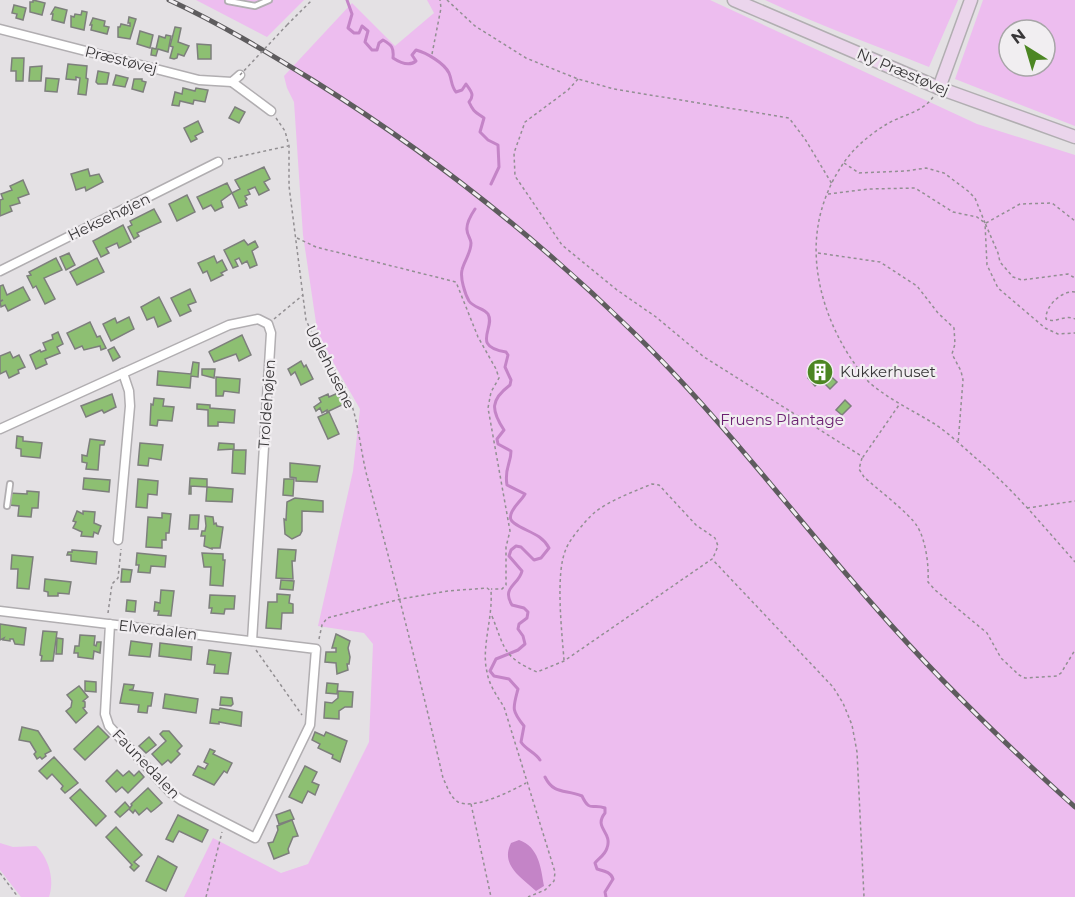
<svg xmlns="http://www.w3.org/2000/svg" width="1075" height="897" font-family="Montserrat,sans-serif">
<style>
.green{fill:#edbdef;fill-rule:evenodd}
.water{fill:#c484c7}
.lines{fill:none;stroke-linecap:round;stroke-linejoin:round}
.stream{stroke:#c484c7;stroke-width:3}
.building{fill:#8dbf72;stroke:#7d7f7c;stroke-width:1.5}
.lane-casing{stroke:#b1aeb1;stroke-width:8}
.street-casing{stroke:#b1aeb1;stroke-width:11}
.secondary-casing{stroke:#b1aeb1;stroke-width:15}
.path{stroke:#928f92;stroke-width:1.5;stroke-dasharray:3 3;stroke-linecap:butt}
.lane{stroke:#fff;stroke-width:4.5}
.street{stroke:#fff;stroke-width:8}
.secondary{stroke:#ebd5ec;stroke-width:12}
.rail-casing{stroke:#5e5c5e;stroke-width:5}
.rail{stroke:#f1eef1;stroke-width:3;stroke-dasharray:9;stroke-linecap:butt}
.path-bridge{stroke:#928f92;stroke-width:1.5;stroke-dasharray:3 3;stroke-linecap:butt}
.labels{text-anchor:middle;stroke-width:4.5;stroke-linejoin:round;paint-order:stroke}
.street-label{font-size:15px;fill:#393739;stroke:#f1eef1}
.poi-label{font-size:15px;fill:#393739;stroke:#f1eef1;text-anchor:start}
.park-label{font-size:15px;fill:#6c2172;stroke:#f1eef1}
</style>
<rect width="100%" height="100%" fill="#e4e1e4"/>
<g class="green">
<polygon points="196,0 304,0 267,37"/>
<polygon points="427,0 710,0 977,124 1075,155 1075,897 184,897 213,838 281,873 308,864 369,742 373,644 364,633 318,626 353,471 360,409 318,336 303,235 294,102 287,88 284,76 352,3 395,46 434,13"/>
<path d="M765,0H958L929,67C874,45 819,25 765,0Z"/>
<path d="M983,0H1075V126L955,79ZM1009,30H1045V66H1009Z"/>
<path d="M0,843L13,847L36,846C49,858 55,881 49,897H21L0,870Z"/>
</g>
<path class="water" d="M519,840C539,847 541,868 544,886L536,891C521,877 500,865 511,843Z"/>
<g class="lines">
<g class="stream">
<path d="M347,0L352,14L348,28L354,33H359L362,26L368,31L365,42L372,50H377L379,43L383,40C392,45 394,48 393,58C399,62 409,67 416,61L412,55L416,50C427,53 444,63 449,73C452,80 451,86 456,92L462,90L466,84C471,91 475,95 469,102C474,113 476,112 484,118L480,132L488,140L498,145L499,167L491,184"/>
<path d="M475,209C471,215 466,223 467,230C467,235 471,239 471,243C471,253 464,261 462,270C460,278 465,294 469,301C474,308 484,308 488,314C496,328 470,346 506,352L508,355L505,367L511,380L510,385C490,400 491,410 504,430L497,439L498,444L511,451C511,464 504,468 507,485L525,494C521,501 513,507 511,514C510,518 510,520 514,523C526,532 541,533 549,548L541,558L534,560L521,547L516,546L511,550L509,556L522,571C519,585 501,587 512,605L524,608L528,612L527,618L519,624L518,629L523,636L525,644L518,650L496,659L490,671L494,676L509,679L518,689C513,708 511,710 524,726L521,742C526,750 535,752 540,760"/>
<path d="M545,777C554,795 565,789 582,796C590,813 592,803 605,808V813C593,828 613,832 607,848C605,855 599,858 595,863L597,869C604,871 611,872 613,879L605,892L606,897"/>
</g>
</g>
<g class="building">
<polygon points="33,0 45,3 42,15 30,12 30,2 33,2"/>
<polygon points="14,5 26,8 23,20 16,18 17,14 12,13"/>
<polygon points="55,7 67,10 64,23 52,20 53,14 51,14"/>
<polygon points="82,11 87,12 84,30 71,27 71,16 74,17 75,14 81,15"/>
<polygon points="129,17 136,19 130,39 118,37 118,27 120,27 121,24 130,26 130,23 128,23"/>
<polygon points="93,18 105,21 104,26 109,27 107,34 91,30 92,25 90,25"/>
<polygon points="175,27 181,28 178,42 189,46 184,56 178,54 177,58 174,59 170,58 173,47 170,46"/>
<polygon points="140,31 153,35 150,48 137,44"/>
<polygon points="166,35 171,36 168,52 158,49 156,56 151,55 152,48 156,49 159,36 165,38"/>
<polygon points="197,44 211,45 211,59 198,59"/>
<polygon points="12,58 24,58 23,81 16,81 16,71 11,71"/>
<polygon points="68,64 87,66 86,78 88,79 86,95 78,94 80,78 76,77 76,80 66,79"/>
<polygon points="42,66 41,81 29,81 30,67"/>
<polygon points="98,71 109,73 107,84 98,84 96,82"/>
<polygon points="116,75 128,78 125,87 113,85"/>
<polygon points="46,78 59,79 57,92 45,91"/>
<polygon points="134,79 142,79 142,81 146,82 143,92 132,89"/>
<polygon points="183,88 195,91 196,88 208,90 205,102 194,100 193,104 180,101 179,106 172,105 175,92 182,94"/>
<polygon points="235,107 245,112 239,123 229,118"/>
<polygon points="198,121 203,132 195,136 197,139 191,142 184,128"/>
<polygon points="264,167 270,179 264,182 269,190 259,195 255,187 248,190 250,194 245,196 247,199 245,201 247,205 239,208 232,193 221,201 223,207 215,211 211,205 203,209 197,197 227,183 232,193 240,189 235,180"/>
<polygon points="88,169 90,176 99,174 103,182 86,191 85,187 76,190 71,174"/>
<polygon points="23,180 29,194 18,198 20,203 10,206 12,211 0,216 0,200 3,199 1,194 12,190 10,186"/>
<polygon points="187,195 195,212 177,221 169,204"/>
<polygon points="154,209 161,222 137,233 139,236 134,239 128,227 132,225 130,221"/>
<polygon points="123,225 131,242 119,248 117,243 106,248 109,253 101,257 93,241"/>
<polygon points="244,240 248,245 255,241 258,247 252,251 257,265 250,268 247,261 242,264 239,258 235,260 238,266 233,268 224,250"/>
<polygon points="69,253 75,265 66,270 60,257"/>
<polygon points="214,256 217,263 222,260 227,270 221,273 223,275 211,281 207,271 203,273 198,263"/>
<polygon points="56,258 62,270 44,278 55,299 45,304 36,286 33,288 27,276 31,275 29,272"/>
<polygon points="97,258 104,272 77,285 70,272"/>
<polygon points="3,285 7,295 23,287 30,300 8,311 5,305 1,307 0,302 3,300 0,301 0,286"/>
<polygon points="190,289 196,302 188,305 191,311 180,316 171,298"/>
<polygon points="159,297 171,321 158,327 154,317 147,320 141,307"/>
<polygon points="129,317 134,329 111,341 103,324 115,318 117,323"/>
<polygon points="90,322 97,337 100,336 106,348 101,350 100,346 84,350 82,346 75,349 67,333"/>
<polygon points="58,332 63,344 57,347 60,353 45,359 47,364 36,369 30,355 40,350 41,352 46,350 43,343 53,339 52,335"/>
<polygon points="242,335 251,355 239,361 236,354 214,362 209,352 210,351"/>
<polygon points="114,347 120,357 113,361 108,350"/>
<polygon points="10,352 13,358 19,355 25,367 18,370 19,373 9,378 6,371 0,374 0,356"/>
<polygon points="301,361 304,367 306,365 313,379 301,385 295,372 291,375 288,369"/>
<polygon points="193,362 199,363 198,377 191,376 190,388 157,385 158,371 191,374"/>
<polygon points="820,366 837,382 830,389 821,380 815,386 808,378"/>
<polygon points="202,369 215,369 214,378 202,375"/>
<polygon points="216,377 240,379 239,393 224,391 223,396 216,396"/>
<polygon points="338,393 344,404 327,412 327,410 322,413 320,408 316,411 314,407 321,402 319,398 328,394 329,397"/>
<polygon points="112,394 116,407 104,413 102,410 86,417 81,406"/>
<polygon points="154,398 164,399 163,406 174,407 172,421 158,420 157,426 150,425 151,404 153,405"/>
<polygon points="845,400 851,406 842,415 836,410"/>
<polygon points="197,404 210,405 210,408 235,410 234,423 218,422 218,426 208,426 208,410 197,409"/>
<polygon points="329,412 339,434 328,439 318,417"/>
<polygon points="17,436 23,437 23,441 42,443 40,458 21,456 21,449 16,448"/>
<polygon points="90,439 105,441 104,445 100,445 98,470 86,469 87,463 82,462 82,455 87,456"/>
<polygon points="140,443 163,445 161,460 149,458 148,466 138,465"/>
<polygon points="219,443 234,444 234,449 218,450"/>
<polygon points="233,450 246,450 245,474 232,473"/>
<polygon points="290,463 320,466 317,482 296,481 296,478 290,477"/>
<polygon points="84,478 110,480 109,492 83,489"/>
<polygon points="190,478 207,479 207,487 191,486 191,494 189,494"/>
<polygon points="138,479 158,481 157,495 148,494 147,508 136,507"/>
<polygon points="284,479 294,479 293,496 283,495"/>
<polygon points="207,487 233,489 232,502 206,501"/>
<polygon points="27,491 39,492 38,508 32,508 31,517 18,516 19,506 9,505 10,493 27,494"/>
<polygon points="295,498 323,501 323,512 302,511 302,531 300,535 292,539 285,534 284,519 286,520 287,502"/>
<polygon points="77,511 83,514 83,511 95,512 94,523 101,526 98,534 94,532 93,537 81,536 82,532 73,528 76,522 73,521"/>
<polygon points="162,513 171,514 169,533 166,533 166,540 162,540 162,548 146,547 148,517 162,518"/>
<polygon points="190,515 199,515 198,529 189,529"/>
<polygon points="205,516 213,517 214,524 216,523 217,526 223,527 220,548 212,548 212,549 204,546 205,536 201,536 202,531 205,531 206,526"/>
<polygon points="278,549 296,550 295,561 292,561 293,579 276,578"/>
<polygon points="72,550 97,552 96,564 71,561 71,555 67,555 68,552 72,552"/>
<polygon points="137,553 166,556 165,567 151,566 150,573 138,572 139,565 136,565"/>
<polygon points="202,553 223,554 223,560 225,560 223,586 210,585 211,567 204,567"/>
<polygon points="12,555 33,557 29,589 17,588 18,569 11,569"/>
<polygon points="122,569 132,570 130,582 121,582"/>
<polygon points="45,579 71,582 69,594 58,593 58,596 48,596 48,592 44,591"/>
<polygon points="281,580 294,581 293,590 280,589"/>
<polygon points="161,590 174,591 171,616 158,615 159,611 154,611 155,602 160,603"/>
<polygon points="277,594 290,595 289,603 293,604 293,613 282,613 281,629 266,628 268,602 277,602"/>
<polygon points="210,595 235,596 234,609 225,609 224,614 211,613 212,608 209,608"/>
<polygon points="127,600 136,601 135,612 126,611"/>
<polygon points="0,624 26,628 24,645 15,644 13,639 10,639 10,641 3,640 4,638 0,640"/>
<polygon points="43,631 57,632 53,661 41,661 42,656 40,655"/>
<polygon points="336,634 350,641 348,648 350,657 349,664 347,664 348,670 337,674 336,663 325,662 326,652 336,652 336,648 332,648"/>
<polygon points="80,635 95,636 94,645 96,646 97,642 101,642 100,653 94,651 93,659 78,657 78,653 74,653 75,646 79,646"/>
<polygon points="57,638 63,639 62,654 56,654"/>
<polygon points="131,641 152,644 150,657 129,655"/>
<polygon points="160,643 192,647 191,660 159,656"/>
<polygon points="209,650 231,653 228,674 214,673 215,665 207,664"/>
<polygon points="85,681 96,682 96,692 85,691"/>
<polygon points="327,683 338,684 337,694 326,693"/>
<polygon points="124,684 134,685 133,689 129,690 153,693 151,706 148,706 147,713 138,712 139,705 120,703"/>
<polygon points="79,686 88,697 83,701 85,702 85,707 83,708 87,713 76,723 66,711 71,707 72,701 67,695"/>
<polygon points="338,691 353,692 352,707 345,707 339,711 339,719 324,718 325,702 332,703 338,698"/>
<polygon points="165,694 198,699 196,713 163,708"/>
<polygon points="221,697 232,698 233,704 231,706 220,705"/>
<polygon points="220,708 242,712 241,726 219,722 219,724 210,723 212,709 219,710"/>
<polygon points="98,726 109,737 85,760 74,749"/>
<polygon points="22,727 38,731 51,751 45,754 46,756 42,759 40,757 37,759 34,754 36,752 30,742 19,740"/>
<polygon points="163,731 169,731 182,746 177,751 180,754 171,763 168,760 162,765 152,754 166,741 160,734"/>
<polygon points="315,732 324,736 326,732 347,741 340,762 332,758 333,755 318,748 320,744 312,740"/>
<polygon points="149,737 156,745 146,753 139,746"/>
<polygon points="210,749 215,751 213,754 232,763 227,773 224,771 214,785 193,775 198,766 205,769 208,764 204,762"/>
<polygon points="54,757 78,783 65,793 61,789 63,786 52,774 47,779 39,771"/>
<polygon points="305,766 317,772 312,782 319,785 315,795 308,791 302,803 289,797"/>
<polygon points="117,770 123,776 129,771 134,776 139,771 144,777 128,793 122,787 116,792 106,781"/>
<polygon points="148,788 162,803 155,809 151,812 147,808 139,815 135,810 133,813 129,809 120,817 115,812 125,802 130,808 132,805 131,804"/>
<polygon points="80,789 106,816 96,826 70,798"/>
<polygon points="290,810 294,819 279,824 276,815"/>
<polygon points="178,815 208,830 202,842 179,831 173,842 166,839"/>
<polygon points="292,820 298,836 293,837 288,849 289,853 274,859 268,843 273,842 278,830 277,826"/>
<polygon points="116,827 142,855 134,862 139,866 134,871 130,867 132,865 106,837"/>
<polygon points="158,856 177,867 166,891 146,881"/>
</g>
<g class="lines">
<defs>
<g id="lane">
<polyline points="228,1 255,6 269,0"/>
<polyline points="7,506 10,484"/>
</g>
<g id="street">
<polyline points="0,29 199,80 232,82 240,75"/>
<polyline points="232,82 271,111"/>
<polyline points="0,271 218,162"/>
<polyline points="0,429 229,325 258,319 268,324 271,333 252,641"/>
<polyline points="118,540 130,406 129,391 123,373"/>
<polyline points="0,611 316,649 310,725 255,838 181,800 171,793 109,726 105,714 110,624"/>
</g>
<g id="secondary">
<polyline points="734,0 939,88 1075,137"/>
<polyline points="939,88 971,0"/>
</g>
</defs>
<use href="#lane" class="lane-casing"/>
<use href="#street" class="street-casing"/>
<use href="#secondary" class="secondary-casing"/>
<g class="path">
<polyline points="447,0 475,26 526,58 578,79 614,89 789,118 805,139 832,184"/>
<polyline points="287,25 312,0"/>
<polyline points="432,54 441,8 440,0"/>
<polyline points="578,79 568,90 525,122 514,153 515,176 562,245 617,290 656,317 704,357 863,457 899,405"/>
<path d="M933,97C923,112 902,115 887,124C870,134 851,150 841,167C830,183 821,206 818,226C810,274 828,328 857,367C862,372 866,380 871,384C890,400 912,410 933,423C949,433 964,448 978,460C1014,490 1044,527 1075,562"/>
<path d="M276,118L285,131L289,146V186L306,320C317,345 335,367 347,392C359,420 360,451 368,480C395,579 420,678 443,778C447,786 450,797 458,802C475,810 511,791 526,783"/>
<polyline points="228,159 288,146"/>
<polyline points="844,163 859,173 906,171 926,168 944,173 968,191 975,198 985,223 987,265 998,288 1045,328 1058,334 1075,333"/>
<polyline points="828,194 869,189 915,188 953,212 977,217 985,223 998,253 1000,262 1013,277 1022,280 1068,274 1075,278"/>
<polyline points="986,223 1020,204 1052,203 1075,221"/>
<polyline points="297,238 316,247 456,282 478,337 496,369 499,378 491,392 488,408 510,531 506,547 506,585 502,589 491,589"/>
<polyline points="818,253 880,262 917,286 938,313 954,328 955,344 952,354 961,371 963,380 958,444"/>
<path d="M1075,292C1062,290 1045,306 1046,319C1055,324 1065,314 1075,319"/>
<polyline points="274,319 303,295"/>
<path d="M862,458L859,469L864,477C876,488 910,514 917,526C926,540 929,566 928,582L935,590L987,633L1001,658L1019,675L1025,678L1057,676L1061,673L1075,650"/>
<polyline points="1027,508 1075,501"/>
<polyline points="108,613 112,584 118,578 121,549"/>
<path d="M492,616C505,649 503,657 537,672L564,661L712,559L833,687L843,703L852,725L857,752L864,897"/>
<path d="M319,639L322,625L327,618L401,599L448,591L487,588L491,591C493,618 481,648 487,672C489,685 497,696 504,707L555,872L554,881L545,890L528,897"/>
<polyline points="256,650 302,715"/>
<path d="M564,660C562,633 555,573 566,549C569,540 586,520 594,513C610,500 633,492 652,484L659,485L696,525L715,538L718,546L713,558"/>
<polyline points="471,804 491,897"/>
<polyline points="0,873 18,897"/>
<polyline points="206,897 222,832"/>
</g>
<use href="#lane" class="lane"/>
<use href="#street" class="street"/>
<use href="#secondary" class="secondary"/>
<defs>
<path id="rail" d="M169,0C219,23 267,52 314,81C429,153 535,236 632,331C720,416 794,516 875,607C937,678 1005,744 1075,807"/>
</defs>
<use href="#rail" class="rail-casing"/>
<use href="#rail" class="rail"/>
<polyline class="path-bridge" points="240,75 287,25"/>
</g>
<defs>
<symbol id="building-disc" viewBox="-11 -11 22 22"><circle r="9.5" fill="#4c8623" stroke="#f1eef1"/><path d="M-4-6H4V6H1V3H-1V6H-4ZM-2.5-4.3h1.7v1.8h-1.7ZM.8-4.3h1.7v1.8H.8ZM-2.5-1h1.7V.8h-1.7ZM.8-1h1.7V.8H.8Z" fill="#fff"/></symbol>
</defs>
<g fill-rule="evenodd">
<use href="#building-disc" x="805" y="357" width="30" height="30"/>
</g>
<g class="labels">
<g class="street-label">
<text transform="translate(121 60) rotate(14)" y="5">Præstøvej</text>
<text transform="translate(903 72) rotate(23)" y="5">Ny Præstøvej</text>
<text transform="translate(109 217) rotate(-26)" y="5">Heksehøjen</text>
<text transform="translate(330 367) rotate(63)" y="5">Uglehusene</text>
<text transform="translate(267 404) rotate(-86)" y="5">Troldehøjen</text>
<text transform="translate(158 630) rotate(7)" y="5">Elverdalen</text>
<text transform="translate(146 764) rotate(46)" y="5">Faunedalen</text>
</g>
<g class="poi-label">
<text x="840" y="377">Kukkerhuset</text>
</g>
<g class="park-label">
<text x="782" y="425">Fruens Plantage</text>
</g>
</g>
<g transform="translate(1027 48) rotate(323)"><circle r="28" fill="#f1eef1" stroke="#a7a5a7" stroke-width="1.5"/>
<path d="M0-4.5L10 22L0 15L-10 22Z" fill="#4c8623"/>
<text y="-9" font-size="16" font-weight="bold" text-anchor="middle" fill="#393739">N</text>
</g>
</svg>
